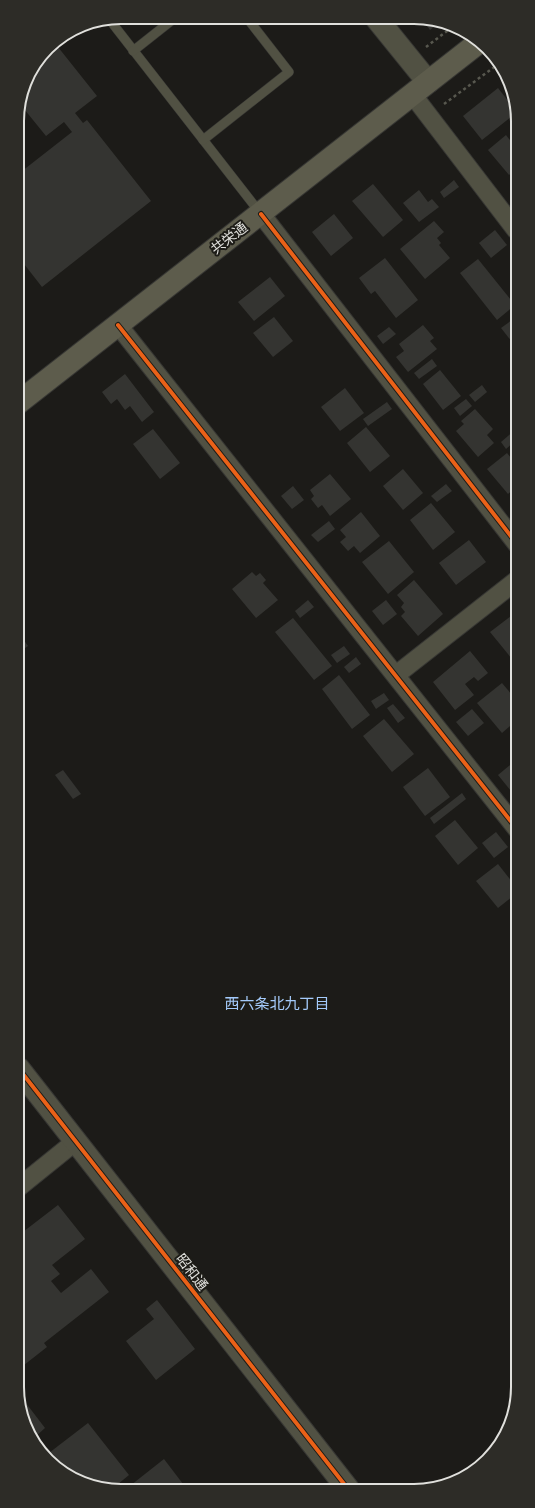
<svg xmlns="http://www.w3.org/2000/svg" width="535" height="1508" font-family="'Public Sans','Noto Sans JP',sans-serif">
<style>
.building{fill:#343431}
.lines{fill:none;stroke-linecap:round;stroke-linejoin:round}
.service-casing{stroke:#373734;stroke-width:10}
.minor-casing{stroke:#373734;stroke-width:20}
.tertiary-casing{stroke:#373734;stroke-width:24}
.secondary-casing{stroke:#373734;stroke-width:24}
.path{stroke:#58584f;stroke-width:2.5;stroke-dasharray:3 3;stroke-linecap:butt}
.service{stroke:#515143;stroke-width:9}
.minor{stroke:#515143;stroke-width:18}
.tertiary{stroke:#515143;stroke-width:22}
.secondary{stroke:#5d5c4c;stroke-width:22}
.cycleway-casing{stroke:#1d1c17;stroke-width:6}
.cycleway{stroke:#ea6118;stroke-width:4}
.labels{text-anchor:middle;stroke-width:4;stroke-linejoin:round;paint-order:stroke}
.street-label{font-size:14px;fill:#e0e0dc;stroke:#1d1c17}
.neighbourhood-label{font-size:15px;fill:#a4cafb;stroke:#1d1c17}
.rim{fill:none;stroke:#e0e0dc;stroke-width:2}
</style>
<rect width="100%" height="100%" fill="#1c1b18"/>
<g class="building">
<polygon points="422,19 434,19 440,22 430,30"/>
<polygon points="54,42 97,96 75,113 83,123 87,120 151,201 42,287 17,255 17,175 72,132 64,122 46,136 20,104 28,75"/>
<polygon points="498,88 516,111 516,113 482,140 463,116"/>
<polygon points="506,135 516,148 516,169 509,175 488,150"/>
<polygon points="454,180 459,187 444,198 440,192"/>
<polygon points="373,184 403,220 383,237 352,201"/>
<polygon points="419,190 428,202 432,199 439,207 419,222 403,203"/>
<polygon points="334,214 353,238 331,256 312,232"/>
<polygon points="434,221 444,232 437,238 441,243 439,245 450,258 425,279 400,249"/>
<polygon points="495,230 507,245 491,258 479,243"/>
<polygon points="385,258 418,300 396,318 375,291 371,294 359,278"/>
<polygon points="478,259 515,305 497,320 460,273"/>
<polygon points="270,277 285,296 254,321 238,302"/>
<polygon points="274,317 293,341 273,357 253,333"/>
<polygon points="516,317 516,347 501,328"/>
<polygon points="423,325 434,338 430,341 437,349 408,372 396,357 404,351 399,344"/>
<polygon points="389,327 396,334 383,344 377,336"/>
<polygon points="432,359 437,366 419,379 414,373"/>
<polygon points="440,370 461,396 443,410 423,384"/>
<polygon points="125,374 154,412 142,422 130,406 125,410 117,399 111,404 102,392"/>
<polygon points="482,385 487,392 475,402 469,395"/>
<polygon points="345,388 364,413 340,431 321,407"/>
<polygon points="466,399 472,406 460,416 454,408"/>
<polygon points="387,402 392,409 368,426 363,419"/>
<polygon points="475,409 493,429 487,435 494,443 478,457 456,431 464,424 461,421"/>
<polygon points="366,427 390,456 370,472 347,443"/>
<polygon points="153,429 180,463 160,479 133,444"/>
<polygon points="516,429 516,440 506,449 501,442"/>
<polygon points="507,453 516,464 516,487 508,494 487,469"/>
<polygon points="403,469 423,493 403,510 383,486"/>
<polygon points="330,474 351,499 330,516 322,505 318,508 311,499 314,496 310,490"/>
<polygon points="446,484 452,491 437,502 431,496"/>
<polygon points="293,486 304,500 292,509 281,496"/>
<polygon points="431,503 455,532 433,550 410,520"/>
<polygon points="361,512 380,536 360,553 354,546 348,551 340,542 346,537 340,530"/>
<polygon points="329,521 335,529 318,542 311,535"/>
<polygon points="469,540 486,562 456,585 439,563"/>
<polygon points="389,541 414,572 388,594 362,562"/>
<polygon points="252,572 256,576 260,573 266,580 263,583 278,600 256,618 232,589"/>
<polygon points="414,580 443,614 418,636 401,616 405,612 401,607 404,603 397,595"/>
<polygon points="308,600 314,607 300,618 295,611"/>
<polygon points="386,600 397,614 383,625 372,611"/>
<polygon points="511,616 517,624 517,663 516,664 490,632"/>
<polygon points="293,618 332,666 314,680 275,632"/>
<polygon points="18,632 28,646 18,653"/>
<polygon points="344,646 350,654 337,663 331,655"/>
<polygon points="470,651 488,673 478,681 474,677 465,684 474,695 455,710 433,682"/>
<polygon points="356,657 361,664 349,673 344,667"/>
<polygon points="339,675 370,715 352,729 322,689"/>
<polygon points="502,683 517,701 517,720 502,733 477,703"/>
<polygon points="384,693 389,700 376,709 371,701"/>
<polygon points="393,704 405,718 398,723 387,708"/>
<polygon points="472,709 484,723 468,736 456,722"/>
<polygon points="384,719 414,754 392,772 363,736"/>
<polygon points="516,760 517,786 511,791 498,775"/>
<polygon points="428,768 450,797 425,816 403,787"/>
<polygon points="63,770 81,794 73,799 55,775"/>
<polygon points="462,793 466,799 434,824 430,818"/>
<polygon points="455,820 478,848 458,865 435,836"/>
<polygon points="496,832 508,847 494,858 482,843"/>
<polygon points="498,864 517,888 517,893 498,908 476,881"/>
<polygon points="58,1205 85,1239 52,1265 60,1274 51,1281 61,1293 91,1269 109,1292 44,1343 47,1347 19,1369 19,1235"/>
<polygon points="157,1300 195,1349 156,1380 126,1341 154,1319 146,1309"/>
<polygon points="19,1394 45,1428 35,1437 19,1407"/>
<polygon points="88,1423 129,1475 112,1489 101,1489 48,1461 45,1456"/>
<polygon points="164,1459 183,1484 176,1489 126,1489"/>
</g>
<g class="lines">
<defs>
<g id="service">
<polyline points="109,19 261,214"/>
<polyline points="133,51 176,17"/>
<polyline points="203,140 289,72 247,18"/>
</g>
<g id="minor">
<polyline points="412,94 516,230"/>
<polyline points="261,214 517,544"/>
<polyline points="118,325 517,829"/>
<polyline points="396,675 517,580"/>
<polyline points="19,1187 76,1141"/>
</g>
<g id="tertiary">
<polyline points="377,19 428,82"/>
<polyline points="19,1069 348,1489"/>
</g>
<polyline id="secondary" points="18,403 478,43"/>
</defs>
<use href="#service" class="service-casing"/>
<use href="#minor" class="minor-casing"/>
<use href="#tertiary" class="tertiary-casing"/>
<use href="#secondary" class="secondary-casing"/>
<g class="path">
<polyline points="426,47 451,28"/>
<polyline points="444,104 497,65"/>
</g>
<use href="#service" class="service"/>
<use href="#minor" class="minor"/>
<use href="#tertiary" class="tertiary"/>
<use href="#secondary" class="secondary"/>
<defs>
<g id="cycleway">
<polyline points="261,214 517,544"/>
<polyline points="118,325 517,829"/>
<polyline points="19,1069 348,1489"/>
</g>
</defs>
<use href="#cycleway" class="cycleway-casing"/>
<use href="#cycleway" class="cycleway"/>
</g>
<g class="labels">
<g class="street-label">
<text transform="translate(229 238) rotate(-38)" y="5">共栄通</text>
<text transform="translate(192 1272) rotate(52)" y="5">昭和通</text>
</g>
<g class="neighbourhood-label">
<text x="277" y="1009">西六条北九丁目</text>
</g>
</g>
<path d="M0 0H535V1508H0ZM121 24H414A97 97 0 0 1 511 121V1387A97 97 0 0 1 414 1484H121A97 97 0 0 1 24 1387V121A97 97 0 0 1 121 24Z" fill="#2d2c27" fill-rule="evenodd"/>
<path class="rim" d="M121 24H414A97 97 0 0 1 511 121V1387A97 97 0 0 1 414 1484H121A97 97 0 0 1 24 1387V121A97 97 0 0 1 121 24Z"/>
</svg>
